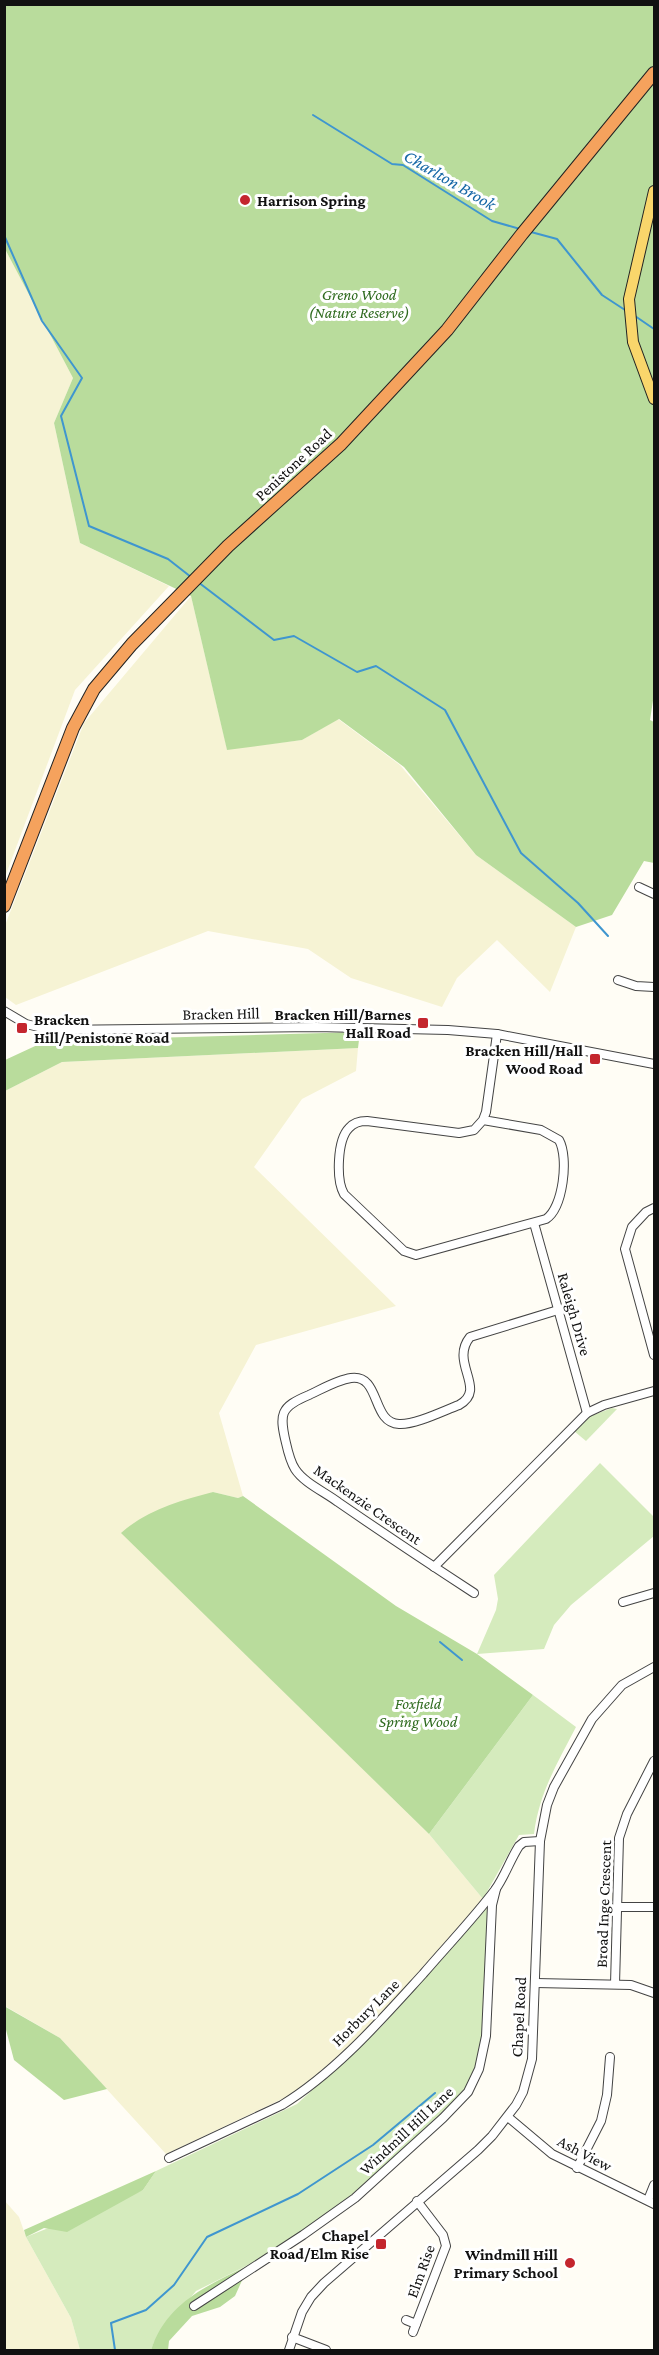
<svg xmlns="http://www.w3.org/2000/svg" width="659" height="2355" font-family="'Crimson Pro',serif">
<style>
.farmland{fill:#f6f3d4}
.green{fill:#d5ebbd}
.forest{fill:#b9dc9c}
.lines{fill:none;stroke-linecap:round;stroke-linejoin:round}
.stream{stroke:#3f96cf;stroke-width:2}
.minor-casing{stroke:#444;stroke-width:10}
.major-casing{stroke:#222;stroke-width:12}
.highway-casing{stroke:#222;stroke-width:14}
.minor{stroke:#fff;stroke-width:8}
.major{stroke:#f9d66b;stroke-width:10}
.highway{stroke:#f5a25d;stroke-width:12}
.poi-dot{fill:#c4262e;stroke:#fff;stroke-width:2}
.labels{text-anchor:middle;stroke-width:6;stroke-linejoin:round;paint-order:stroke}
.poi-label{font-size:16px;font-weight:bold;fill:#111;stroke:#fff;text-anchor:end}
.park-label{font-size:16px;font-style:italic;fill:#2f6b1f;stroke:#fff}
.street-label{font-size:16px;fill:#111;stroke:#fff}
.water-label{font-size:18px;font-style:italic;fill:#1768a6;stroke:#fff}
</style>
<rect width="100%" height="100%" fill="#fffdf5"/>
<g class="farmland">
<polygon points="5,249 73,378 54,423 80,543 169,586 75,690 5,877"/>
<polygon points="191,596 227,749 302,740 338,719 400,765 476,855 576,927 550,992 497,940 457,978 442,1007 351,978 308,949 208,931 16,1005 5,997 4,928 84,723"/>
<polygon points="358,1048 356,1071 302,1099 254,1167 396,1306 256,1345 219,1413 243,1496 238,1498 213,1492 122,1533 429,1834 483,1899 365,2032 297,2092 166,2154 60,2038 5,2006 5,1091 62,1062"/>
<polygon points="4,2200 19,2217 26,2237 71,2318 80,2350 5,2350"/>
</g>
<g class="green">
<polygon points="612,1408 617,1409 586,1441 574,1431 588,1417"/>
<polygon points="600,1463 654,1517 654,1536 571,1605 554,1625 544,1649 477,1654 496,1610 498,1599 494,1575"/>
<path d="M533,1695L576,1727C557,1764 539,1793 534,1834L519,1835L483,1899L429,1834Z"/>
<polygon points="488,1907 481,2049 473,2075 462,2094 353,2195 270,2254 196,2291 154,2342 151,2350 80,2350 71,2318 26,2237 143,2190 156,2171 297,2104 381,2027"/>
</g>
<g class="forest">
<polygon points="4,5 654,5 654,694 650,720 654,722 654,863 644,861 612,915 576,927 476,855 404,767 339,719 302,740 227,750 191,596 80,543 54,423 73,378 5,249"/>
<polygon points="360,1032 358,1048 62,1062 5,1091 5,1060 46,1041"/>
<path d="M213,1492L238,1498L243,1496L396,1606L477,1654L533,1695L429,1834L121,1533C148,1509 180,1501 213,1492Z"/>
<polygon points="4,2006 60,2038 107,2089 64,2100 14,2060 5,2026"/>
<polygon points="156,2171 143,2190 67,2232 44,2228 26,2237 24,2230"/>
<path d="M249,2265L235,2296L220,2307L192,2316L169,2341L168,2350H151C167,2302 207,2286 249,2265Z"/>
</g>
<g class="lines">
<g class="stream">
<polyline points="313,115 392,164 403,165 492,221 520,229"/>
<polyline points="531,232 557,239 602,295 625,310"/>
<polyline points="4,235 42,321 82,378 61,416 89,526 168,559 191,577"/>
<polyline points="635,316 654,329"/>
<polyline points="198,582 274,640 294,636 357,672 376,666 445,710 521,853 578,903 608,936"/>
<polyline points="440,1642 462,1660"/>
<polyline points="115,2350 111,2323 146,2310 174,2285 207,2237 298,2194 373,2145 435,2093"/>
</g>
<defs>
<g id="minor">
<polyline points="639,887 654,894"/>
<polyline points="618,980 636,986 654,987"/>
<polyline points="4,1011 26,1024 51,1030 316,1027 448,1030 497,1034 654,1064"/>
<path d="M483,1120L541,1130L559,1140C569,1158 563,1208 546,1219L416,1255L404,1251L344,1194C336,1180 337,1140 349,1128C354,1122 360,1121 367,1121L459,1133L474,1130L483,1120L486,1112L497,1034"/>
<polyline points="654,1208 646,1212 632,1227 625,1249 654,1355"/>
<polyline points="534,1223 587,1413"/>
<polyline points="434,1567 587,1413 604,1405 654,1391"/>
<path d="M474,1593C428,1563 383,1533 338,1502C325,1492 304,1483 295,1469C290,1461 288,1452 286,1443C279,1414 280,1407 309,1395C322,1389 337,1380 351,1378C381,1374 371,1423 399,1424C415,1425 443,1411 459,1405C488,1389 449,1363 470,1337L558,1310"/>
<polyline points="623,1602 654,1593"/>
<polyline points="617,1907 654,1907"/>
<polyline points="536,1983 631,1985 654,1993"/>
<polyline points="615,1984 619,1838 627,1814 654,1761"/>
<polyline points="508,2117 552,2154 654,2204"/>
<path d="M169,2158L282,2105C336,2072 381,2020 423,1974C447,1946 473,1919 495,1890C505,1876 510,1860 519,1846L524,1842L540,1841"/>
<polyline points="577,2168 601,2121 607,2095 610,2057"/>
<polyline points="648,2200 654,2185"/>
<polyline points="194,2306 303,2235 355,2198 443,2118 468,2092 479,2069 486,2036 492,1905 496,1889"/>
<polyline points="406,2320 416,2324"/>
<polyline points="413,2332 446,2246 443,2235 417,2201"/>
<polyline points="292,2337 326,2350"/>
<polyline points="289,2350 302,2312 311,2297 324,2283 478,2150 492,2136 516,2105 523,2092 532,2059 540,1841 547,1805 554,1787 592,1719 622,1685 654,1667"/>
</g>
<polyline id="major" points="654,191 629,299 633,342 654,399"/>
<polyline id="highway" points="4,906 73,728 94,689 132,644 228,546 341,444 447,330 522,234 654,73"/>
</defs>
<use href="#minor" class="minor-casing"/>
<use href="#major" class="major-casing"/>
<use href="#highway" class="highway-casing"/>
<use href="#minor" class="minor"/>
<use href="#major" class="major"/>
<use href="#highway" class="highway"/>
</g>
<g class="poi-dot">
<circle cx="245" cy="200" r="6"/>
<rect x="417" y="1017" width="12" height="12" rx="3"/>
<rect x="16" y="1022" width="12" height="12" rx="3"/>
<rect x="589" y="1053" width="12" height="12" rx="3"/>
<rect x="375" y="2238" width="12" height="12" rx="3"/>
<circle cx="570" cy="2263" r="6"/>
</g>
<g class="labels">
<g class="poi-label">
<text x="257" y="206" text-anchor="start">Harrison Spring</text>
<text x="411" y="1020">Bracken Hill/Barnes<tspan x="411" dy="18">Hall Road</tspan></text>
<text x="34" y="1025" text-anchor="start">Bracken<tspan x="34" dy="18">Hill/Penistone Road</tspan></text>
<text x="583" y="1056">Bracken Hill/Hall<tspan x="583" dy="18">Wood Road</tspan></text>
<text x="369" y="2241">Chapel<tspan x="369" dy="18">Road/Elm Rise</tspan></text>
<text x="558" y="2260">Windmill Hill<tspan x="558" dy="18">Primary School</tspan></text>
</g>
<g class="park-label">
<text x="359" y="300">Greno Wood<tspan x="359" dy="18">(Nature Reserve)</tspan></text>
<text x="418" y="1709">Foxfield<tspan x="418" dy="18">Spring Wood</tspan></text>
</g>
<g class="street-label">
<text transform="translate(293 464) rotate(-43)" y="6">Penistone Road</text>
<text transform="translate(221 1013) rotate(-1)" y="6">Bracken Hill</text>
<text transform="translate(575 1314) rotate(74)" y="6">Raleigh Drive</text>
<text transform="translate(368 1504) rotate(35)" y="6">Mackenzie Crescent</text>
<text transform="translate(603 1904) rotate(-88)" y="6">Broad Inge Crescent</text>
<text transform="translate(365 2012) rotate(-45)" y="6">Horbury Lane</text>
<text transform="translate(518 2017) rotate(-87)" y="6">Chapel Road</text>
<text transform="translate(406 2130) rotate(-43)" y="6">Windmill Hill Lane</text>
<text transform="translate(585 2153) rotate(28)" y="6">Ash View</text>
<text transform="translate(420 2271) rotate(-70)" y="6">Elm Rise</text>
</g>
<g class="water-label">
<text transform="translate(450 180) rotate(30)" y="6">Charlton Brook</text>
</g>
</g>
<rect width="659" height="2355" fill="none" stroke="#111111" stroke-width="12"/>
</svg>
